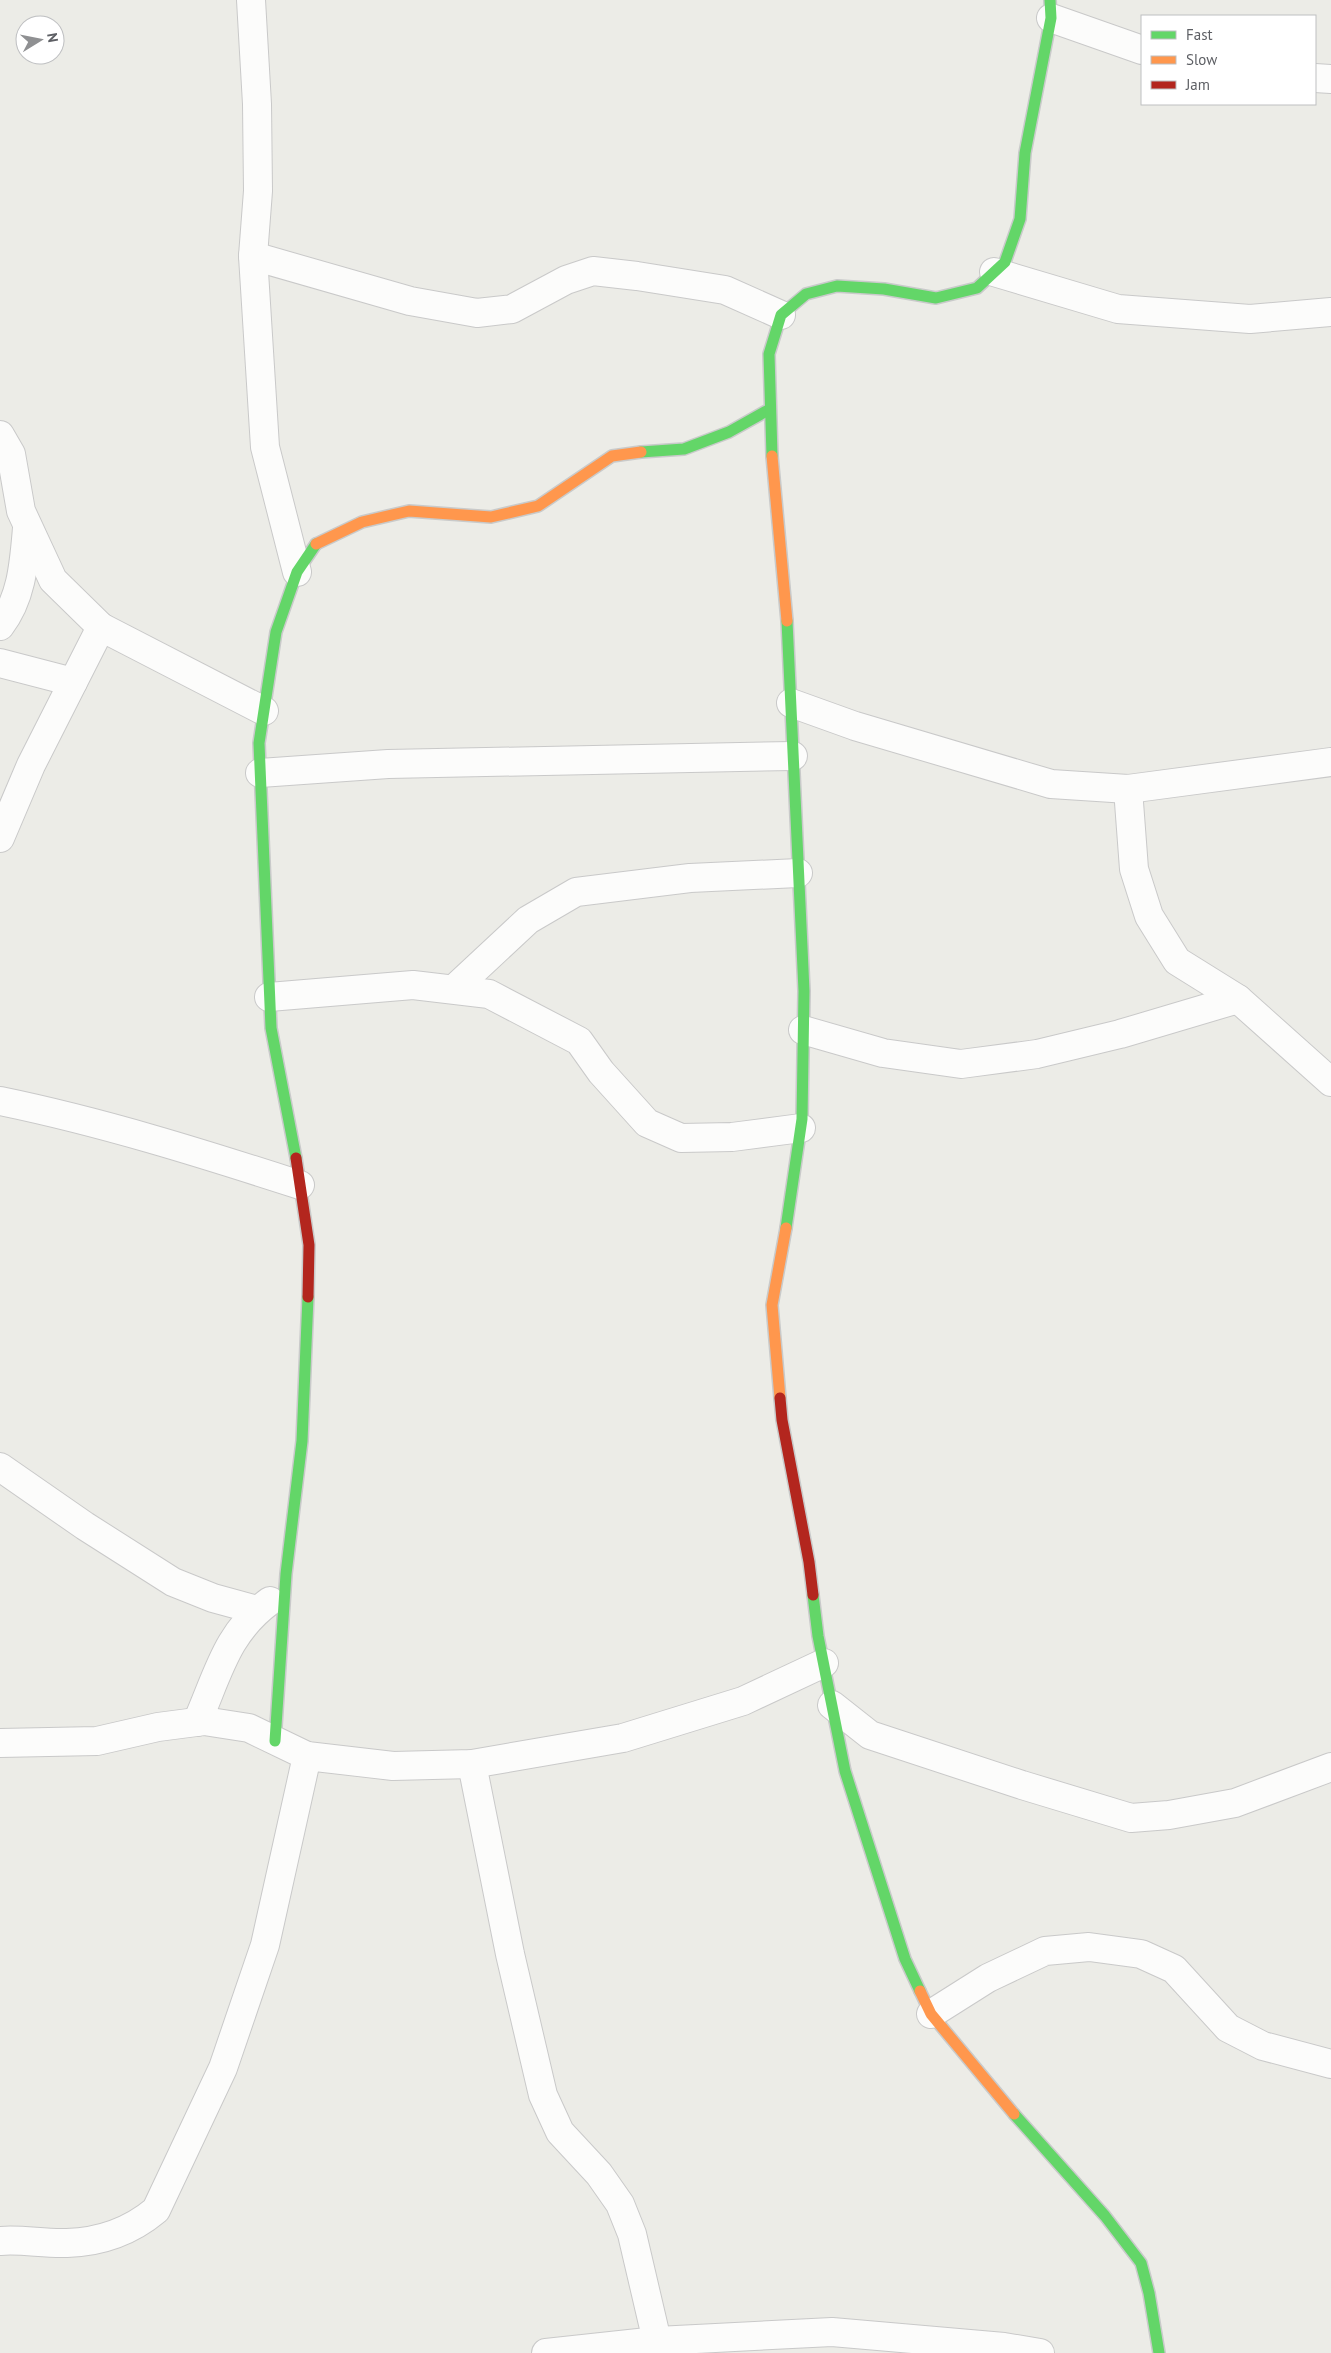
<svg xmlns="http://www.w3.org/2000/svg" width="1331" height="2353" font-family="'PT Sans',sans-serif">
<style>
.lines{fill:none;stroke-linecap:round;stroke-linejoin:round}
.street-casing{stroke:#c9c9c9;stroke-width:30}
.fast-casing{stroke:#c9caca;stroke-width:14}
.slow-casing{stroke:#c9caca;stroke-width:14}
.jam-casing{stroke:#c9caca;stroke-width:14}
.street{stroke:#fcfcfb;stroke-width:28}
.fast{stroke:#63d668;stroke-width:11}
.slow{stroke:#ff974d;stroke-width:11}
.jam{stroke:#b3261e;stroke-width:11}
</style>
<rect width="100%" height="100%" fill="#ecece7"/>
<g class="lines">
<defs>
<g id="street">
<polyline points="251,0 257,104 258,191 253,256 265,447 297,572"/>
<polyline points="1051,18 1142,50"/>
<polyline points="1315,78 1331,79"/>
<polyline points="253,256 410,301 477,313 512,309 566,280 593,271 637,276 725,290 781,315"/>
<polyline points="994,272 1118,309 1250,319 1331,312"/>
<polyline points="0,435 11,454 21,511 53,580 101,627 264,711"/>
<path d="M0,626C22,598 24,563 27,528"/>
<polyline points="0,663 73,682"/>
<polyline points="791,703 855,726 1051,784 1128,789 1331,762"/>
<polyline points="260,773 388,764 793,756"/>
<polyline points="1128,789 1134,869 1149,916 1177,961 1238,999 1331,1082"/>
<polyline points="0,838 31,765 101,627"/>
<polyline points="454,989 528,920 576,892 690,878 798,873"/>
<polyline points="269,997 413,985 489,994 579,1041 601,1072 647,1123 681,1138 732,1137 801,1128"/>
<polyline points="803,1030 883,1053 961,1064 1037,1054 1120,1034 1238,999"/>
<path d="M0,1101C102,1122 201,1153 300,1185"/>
<polyline points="0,1467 85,1526 173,1582 213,1598 257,1610"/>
<polyline points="832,1705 870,1735 1022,1785 1131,1818 1169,1815 1235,1803 1331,1767"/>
<path d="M197,1722C218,1675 226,1633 270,1601"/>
<polyline points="0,1743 97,1741 158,1727 204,1721 249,1728 307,1756 393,1766 472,1764 623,1738 743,1701 824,1663"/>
<polyline points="472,1764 510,1954 543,2095 560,2132 599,2174 620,2204 632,2234 657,2341"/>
<polyline points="931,2014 988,1978 1045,1951 1089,1947 1141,1954 1174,1969 1228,2028 1263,2046 1331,2064"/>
<path d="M0,2241C22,2239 44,2244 67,2243C100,2242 131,2231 156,2210L223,2068L265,1945L307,1756"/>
<polyline points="546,2353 657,2341 832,2332 1004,2347 1040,2353"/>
</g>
<g id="fast">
<polyline points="641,452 684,449 729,432 770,409"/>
<polyline points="772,456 769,354 781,315 806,294 837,286 884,289 936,298 977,288 1005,262 1020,219 1025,153 1051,18 1050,0"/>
<polyline points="296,1158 271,1028 259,743 276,632 297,572 316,544"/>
<polyline points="786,1228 802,1119 804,991 787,621"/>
<polyline points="813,1595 818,1636 845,1771 905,1959 920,1991"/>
<polyline points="275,1741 286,1574 302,1441 308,1297"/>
<polyline points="1014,2114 1105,2216 1141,2263 1149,2293 1159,2353"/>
</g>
<g id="slow">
<polyline points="772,456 787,621"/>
<polyline points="316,544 362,522 409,511 491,517 538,506 612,456 641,452"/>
<polyline points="780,1398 772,1305 786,1228"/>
<polyline points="920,1991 931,2014 1014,2114"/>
</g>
<g id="jam">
<polyline points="296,1158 309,1245 308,1297"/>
<polyline points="780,1398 782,1420 809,1562 813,1595"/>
</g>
</defs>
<use href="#street" class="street-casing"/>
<use href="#fast" class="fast-casing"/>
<use href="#slow" class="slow-casing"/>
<use href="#jam" class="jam-casing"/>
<use href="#street" class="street"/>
<use href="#fast" class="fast"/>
<use href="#slow" class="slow"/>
<use href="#jam" class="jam"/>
</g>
<rect x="1141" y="15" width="175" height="90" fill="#ffffff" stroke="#bebfc1"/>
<rect x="1151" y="31" width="25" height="8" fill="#63d668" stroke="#bebfc1"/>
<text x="1186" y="40" font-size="15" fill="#5d5f64">Fast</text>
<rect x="1151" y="56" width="25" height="8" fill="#ff974d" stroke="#bebfc1"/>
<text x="1186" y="65" font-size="15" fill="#5d5f64">Slow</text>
<rect x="1151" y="81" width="25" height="8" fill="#b3261e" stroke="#bebfc1"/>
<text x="1186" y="90" font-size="15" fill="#5d5f64">Jam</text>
<g transform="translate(40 40) rotate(80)"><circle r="24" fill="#ffffff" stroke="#bebfc1"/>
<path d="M0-4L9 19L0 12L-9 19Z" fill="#8f9092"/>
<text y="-8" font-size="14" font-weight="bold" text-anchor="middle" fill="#5d5f64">N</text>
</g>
</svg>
